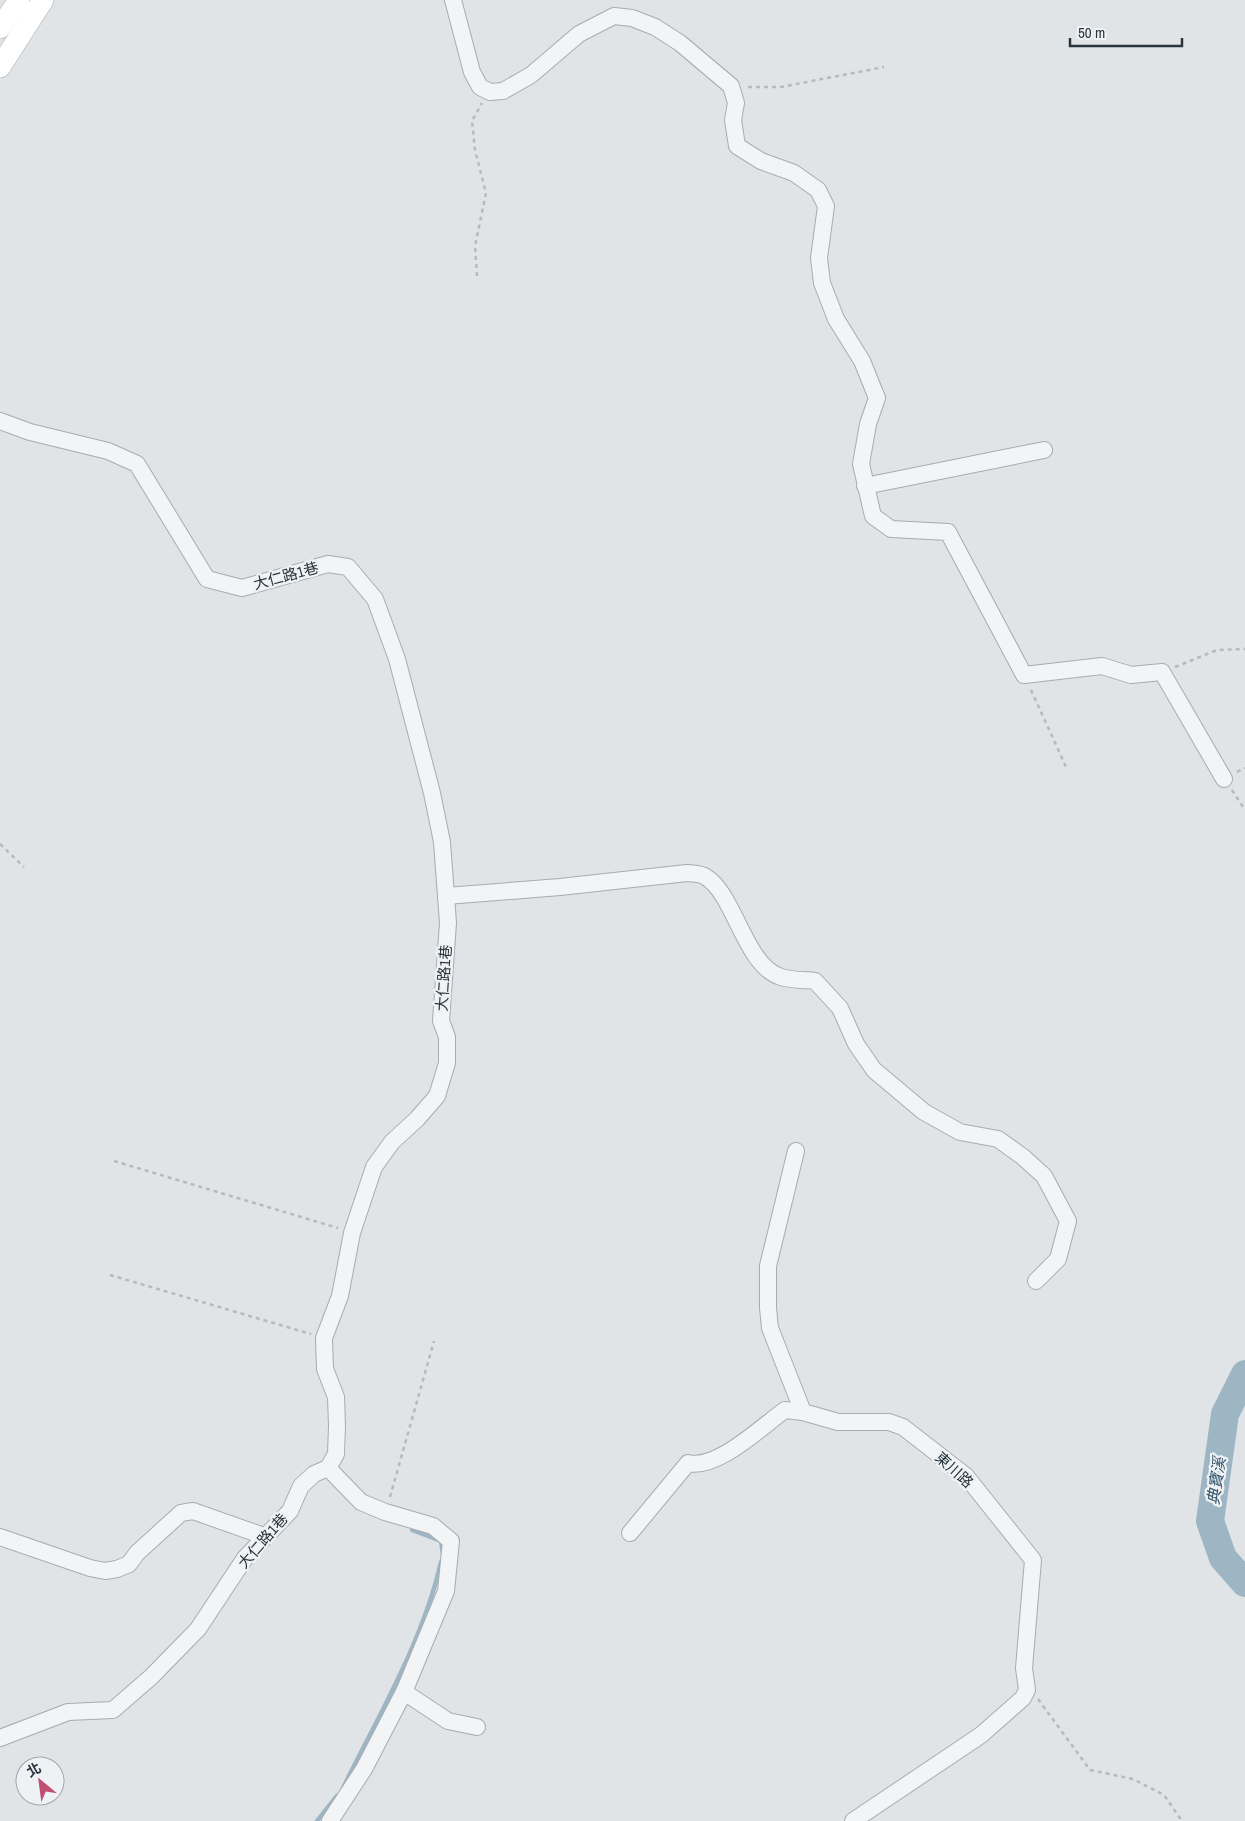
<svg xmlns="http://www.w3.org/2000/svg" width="1245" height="1821" font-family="'Archivo Narrow','Noto Sans TC',sans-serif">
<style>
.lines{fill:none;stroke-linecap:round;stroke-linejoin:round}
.stream{stroke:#9eb6c4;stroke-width:4.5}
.river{stroke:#9eb6c4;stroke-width:28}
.minor-casing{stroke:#a6acb1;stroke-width:18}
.major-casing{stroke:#a0aab2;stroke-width:22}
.path{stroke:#b6babe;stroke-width:2.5;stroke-dasharray:4 4;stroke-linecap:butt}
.minor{stroke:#f2f4f6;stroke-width:16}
.major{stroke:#fff;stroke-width:21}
.labels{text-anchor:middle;stroke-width:4.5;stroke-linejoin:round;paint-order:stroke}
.street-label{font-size:15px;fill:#2a343d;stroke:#eff2f5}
.water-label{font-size:16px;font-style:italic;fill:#38576c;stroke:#eff2f5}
</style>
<rect width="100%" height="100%" fill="#e0e4e7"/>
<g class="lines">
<g class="stream">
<polyline points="412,1530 441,1541 443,1554"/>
<path d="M343,1788C379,1715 423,1641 441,1562"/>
<polyline points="317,1821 337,1796"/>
</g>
<polyline class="river" points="1245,1374 1225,1414 1210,1521 1223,1558 1245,1583"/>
<defs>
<g id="minor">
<polyline points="453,0 472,72 480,87 490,92 503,91 531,75 579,34 614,16 632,18 655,27 680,43 731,86 736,103 733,120 737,146 761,161 794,173 818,190 826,206 819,258 822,283 836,319 862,361 877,398 868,424 861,464 873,516 891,529 948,532 1024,675 1102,666 1131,675 1162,672 1224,779"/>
<polyline points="0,421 30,432 108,451 137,464 207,579 242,588 328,564 348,567 375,599 397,659 432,793 442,842 448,923 441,1021 447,1037 447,1063 437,1096 417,1119 392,1142 374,1167 352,1233 340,1296 324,1338 325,1369 336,1397 337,1426 336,1454 328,1468 314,1474 301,1486 290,1511 245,1558 198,1629 151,1677 113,1710 68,1712 0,1738"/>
<polyline points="865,486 1044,450"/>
<path d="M446,896L560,887L687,873C693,874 700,873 706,877C735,895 745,966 781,977C791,980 804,980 815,981L840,1008L856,1044L874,1070L924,1112L960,1132L998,1139L1023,1157L1044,1176L1068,1221L1058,1259L1036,1281"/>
<polyline points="796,1151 768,1266 768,1308 770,1328 803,1412 838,1422 889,1422 903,1427 966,1476 1033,1560 1024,1668 1027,1690 1023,1698 981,1735 853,1821"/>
<polyline points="328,1468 361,1502 385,1512 433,1526 451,1541 446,1591 404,1692 364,1769 330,1821"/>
<path d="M630,1533L688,1463C717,1470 761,1427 785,1410L803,1412"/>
<polyline points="0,1537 90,1568 105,1571 117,1569 129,1564 137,1553 181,1513 193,1511 264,1536"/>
<polyline points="404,1692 448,1721 477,1727"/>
</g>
<g id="major">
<polyline points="0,28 19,0"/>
<polyline points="0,67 43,0"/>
</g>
</defs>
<use href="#minor" class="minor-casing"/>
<use href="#major" class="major-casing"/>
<g class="path">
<polyline points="748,87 781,87 884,67"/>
<polyline points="477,276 475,246 486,193 475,150 472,121 482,103"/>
<polyline points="1175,667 1217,650 1245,649"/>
<polyline points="1031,690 1067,769"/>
<polyline points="1237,772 1245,768"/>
<polyline points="1232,790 1245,810"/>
<polyline points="0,844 24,867"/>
<polyline points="114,1161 338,1228"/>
<polyline points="110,1275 311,1334"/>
<polyline points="390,1497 434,1341"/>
<polyline points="1038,1699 1090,1770 1133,1779 1164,1795 1182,1821"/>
</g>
<use href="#minor" class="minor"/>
<use href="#major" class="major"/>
</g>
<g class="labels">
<g class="street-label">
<text transform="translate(286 576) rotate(-15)" y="5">大仁路1巷</text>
<text transform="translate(444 978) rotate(-86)" y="5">大仁路1巷</text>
<text transform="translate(954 1470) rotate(42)" y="5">東川路</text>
<text transform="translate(263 1541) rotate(-49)" y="5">大仁路1巷</text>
</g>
<g class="water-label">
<text transform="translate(1216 1481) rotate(-82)" y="6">典寶溪</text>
</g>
</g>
<g transform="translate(40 1781) rotate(331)"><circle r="24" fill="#eff2f5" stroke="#a0a6ab"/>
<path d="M0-4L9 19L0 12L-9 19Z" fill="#c05072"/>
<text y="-8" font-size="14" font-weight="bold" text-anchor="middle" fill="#2a343d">北</text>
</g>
<path d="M1070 38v8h112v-8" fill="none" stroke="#2a343d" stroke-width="2.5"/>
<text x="1078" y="38" font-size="15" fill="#2a343d" stroke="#eff2f5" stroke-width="4" paint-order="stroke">50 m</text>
</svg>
